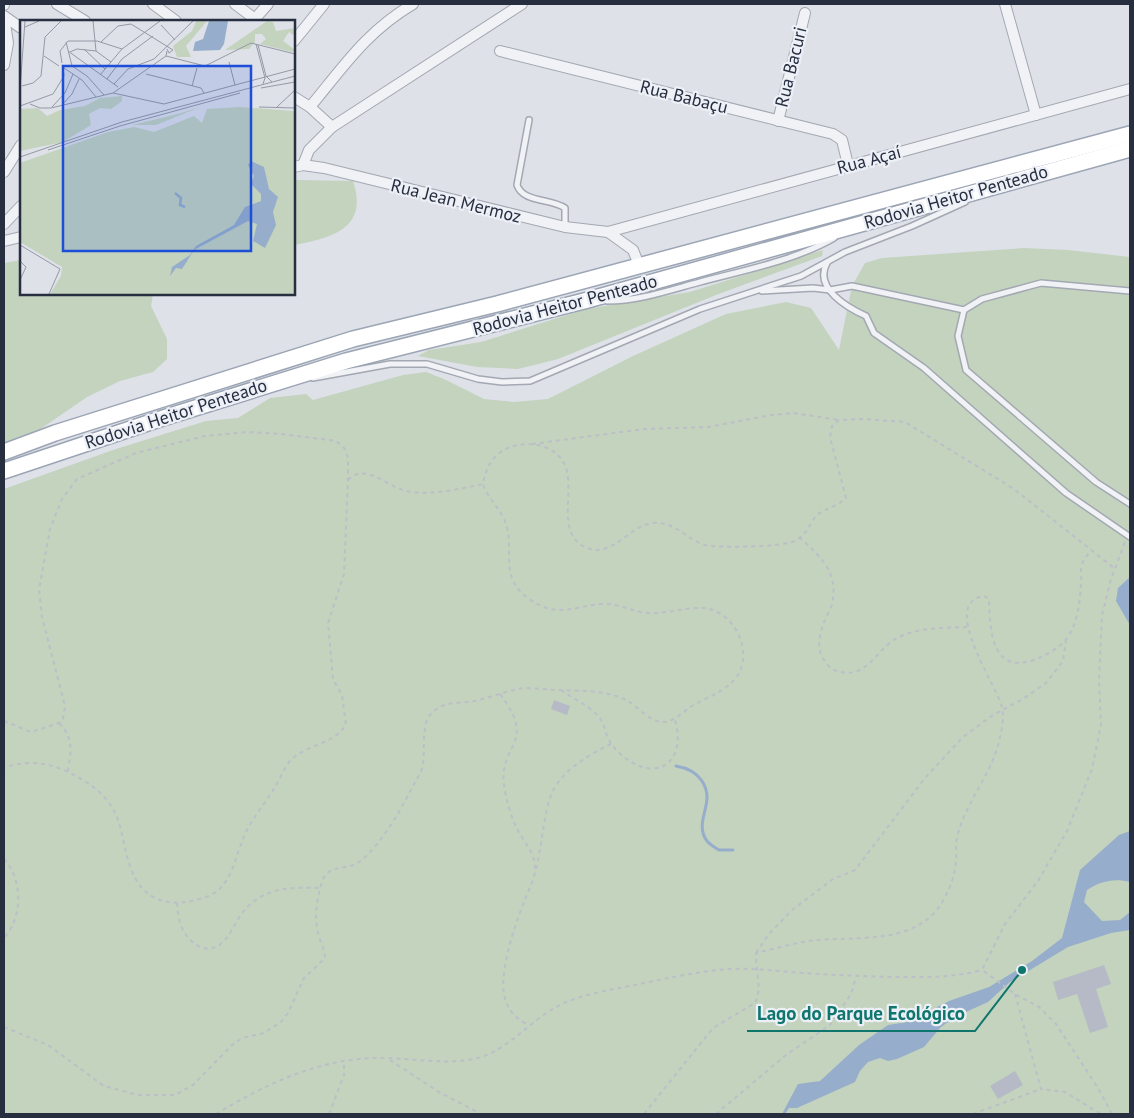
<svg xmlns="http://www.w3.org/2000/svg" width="1134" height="1118" font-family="'PT Sans',sans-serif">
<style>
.green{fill:#c3d3be}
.water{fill:#96aecb}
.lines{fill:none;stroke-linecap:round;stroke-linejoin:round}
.stream{stroke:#96aecb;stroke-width:3}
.building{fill:#b5bac6}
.service-casing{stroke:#a3a8b2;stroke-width:8}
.minor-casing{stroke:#a3a8b2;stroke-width:12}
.primary-casing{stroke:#9ca5b5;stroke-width:18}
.path{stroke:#bcbfc7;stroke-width:2;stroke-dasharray:4 4;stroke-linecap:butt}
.service{stroke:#f1f2f6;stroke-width:5}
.minor{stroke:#f1f2f6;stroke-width:10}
.primary{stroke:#fff;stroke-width:15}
.labels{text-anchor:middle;stroke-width:4.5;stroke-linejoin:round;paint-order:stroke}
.street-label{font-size:18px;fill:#262e40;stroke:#edf0f6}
.inset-river{fill:none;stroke:#96aecb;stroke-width:2.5}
.inset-road{fill:none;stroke:#9499a5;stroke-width:1}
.view{fill:#1d4ed8;fill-opacity:0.15;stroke:#1d4ed8;stroke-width:2.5}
.inset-edge{fill:none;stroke:#262e40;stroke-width:2.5}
.leader{fill:none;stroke:#0f766e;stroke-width:2}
.callout-dot{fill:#0f766e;stroke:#edf0f6;stroke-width:2}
.callout-label{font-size:19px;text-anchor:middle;font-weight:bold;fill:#0f766e;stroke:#edf0f6;stroke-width:4.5;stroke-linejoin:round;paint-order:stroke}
</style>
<rect width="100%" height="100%" fill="#dee1e8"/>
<g class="green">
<path d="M294,180L353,181C369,229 331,238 294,245Z"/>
<polygon points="1024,248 1068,250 1130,257 1130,1114 4,1114 4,489 113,450 206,421 238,418 270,398 306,394 313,400 403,375 426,372 444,379 484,399 514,402 548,399 633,356 726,314 786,302 811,308 839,350 852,286 865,263 882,258"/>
<polygon points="823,250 822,256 716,295 558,359 518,369 477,367 418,356 429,350 481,342 586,309 690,292"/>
<polygon points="21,260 21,294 153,294 151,306 167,339 167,359 153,372 120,381 87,397 4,454 4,263"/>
</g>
<g class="water">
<polygon points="1130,577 1130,625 1116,601 1118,588"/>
<path d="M1130,831V882C1114,878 1101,881 1087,890L1084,902L1102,921L1120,920L1130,912V930L1111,933L1068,947L1010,982L988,1002L955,1017L941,1027L924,1047L897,1059L888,1061L880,1058L868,1062L860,1071L855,1082L797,1108H789L785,1114H782L798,1084L820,1081L859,1045L888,1025L908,1022L949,1001L989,987L1032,961L1062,938L1080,870L1119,835Z"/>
</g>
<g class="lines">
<path class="stream" d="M676,766C688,768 696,772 702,781C716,802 695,819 705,838C708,844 714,847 719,850H733"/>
</g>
<g class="building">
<polygon points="554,700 570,706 567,715 551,709"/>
<polygon points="1104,965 1111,984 1096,989 1108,1027 1090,1033 1077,994 1058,1000 1053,982"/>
<polygon points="1015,1071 1023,1085 998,1099 990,1086"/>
</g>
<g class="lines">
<defs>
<g id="service">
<path d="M529,120L517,185C523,203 551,198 565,208V227"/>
<path d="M827,263C813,288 848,308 866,316L874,333L924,368L1066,493L1130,537"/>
<polyline points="762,291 813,288 830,290 852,286 964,310 982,299 1041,283 1130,291"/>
<path d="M607,301C639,301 670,290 700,282C744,270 794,261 834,238"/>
<polyline points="964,310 958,336 966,370 1096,482 1130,504"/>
<polyline points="313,378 390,364 427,364 478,379 502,382 530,381 700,309 801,276 845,252 912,226 965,202"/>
</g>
<g id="minor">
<polyline points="57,4 85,21"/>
<polyline points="153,4 176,21"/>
<polyline points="235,4 255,19"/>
<polyline points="1005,4 1036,115"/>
<polyline points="4,5 4,4"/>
<polyline points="4,16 21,28"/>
<polyline points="4,17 8,43 4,65"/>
<polyline points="253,21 268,4"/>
<polyline points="294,41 324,4"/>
<polyline points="500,51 833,134 842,140 848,165"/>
<polyline points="294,97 310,107 332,127"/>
<path d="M310,107C344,66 366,32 413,4"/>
<polyline points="778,121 805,13"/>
<polyline points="303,165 309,150 332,127 522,4"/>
<polyline points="294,167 303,165 324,168 565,227 608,232 1130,89"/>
<polyline points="4,172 21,145"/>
<polyline points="4,224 21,206"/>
<polyline points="608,232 633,250 639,265"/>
<polyline points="4,241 21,237"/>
</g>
<g id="primary">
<polyline points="4,452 55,433 353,339 497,304 1130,134"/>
<polyline points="4,471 163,418 346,361 584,301 1130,149"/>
</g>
</defs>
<use href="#service" class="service-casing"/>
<use href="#minor" class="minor-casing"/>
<use href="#primary" class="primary-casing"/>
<g class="path">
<polyline points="532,444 644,429 709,427 771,415 793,413 839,420"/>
<path d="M348,480C365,463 384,484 403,490C428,497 458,489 483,484"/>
<path d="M799,537C821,557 839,572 832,604C830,611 825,618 823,625C820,633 818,643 820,651C822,659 829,669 837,671C867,681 876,648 899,637C921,627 944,628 967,627"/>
<path d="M561,690C573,699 589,705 599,717C604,723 605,731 608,738C617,757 649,779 668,763C680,752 679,734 675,720"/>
<path d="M500,694C538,744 499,742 504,785C506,799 511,817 517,829C524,842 536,854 535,870C535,880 527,892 524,902C515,925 495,981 507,1004C511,1014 518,1019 528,1025"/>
<path d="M4,721L31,732L59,723L63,719L65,706L42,617L39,590L50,529L62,499L77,479L136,453L205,436L247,432L282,434L336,441L345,449L348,458V480L344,574L328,623L333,679L342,695L346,725C333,745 306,744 290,761C284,768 280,779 275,787C266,802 254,816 246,832C235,854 233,888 206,897C172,909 142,903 130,866C124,850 123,831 116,815C106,793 87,781 66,771C46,762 25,760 4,768"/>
<path d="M59,723C74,738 71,751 68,771"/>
<path d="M4,859C23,880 23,917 4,938"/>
<path d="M536,869C542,847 544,810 552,793C562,770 590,754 611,744"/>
<path d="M177,903C178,913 179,925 185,933C193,947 210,955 223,942C234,931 238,913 253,902C271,887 297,887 320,888"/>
<polyline points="756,953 769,934 792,910 833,879 855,870 925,778 963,737 993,715 1023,699 1046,683 1063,661 1066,641"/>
<polyline points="1015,994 1041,1089 1065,1092 1101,1114"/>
<path d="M4,1027L48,1045L104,1086L138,1095H175L193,1085L232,1045L242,1038L264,1033L281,1022L288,1013L304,978L325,958C325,949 320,942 318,933C314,917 317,898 322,882C328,863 346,871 359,862C381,846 403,806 415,782C417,778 421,773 422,768C427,751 418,722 435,710C448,700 465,704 479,700C494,696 509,690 524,688C536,688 549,690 560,690C582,691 606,690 626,700C637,706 648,720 661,722C674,723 682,712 692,706C709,696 726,692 738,675C753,650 734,611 704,608C686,607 667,614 648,613C633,612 618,603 603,604C573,606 558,619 529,599C498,577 515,552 506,524C501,509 488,499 483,484C488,454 508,441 537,445C545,446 557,452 562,460C579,483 553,532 585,547C612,560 629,525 653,523C675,521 686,539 705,545C717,548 780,547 792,542C809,535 808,524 817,515C824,509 836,507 846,498L830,437L832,426L839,420L864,419L905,422L1014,489L1114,568"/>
<polyline points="390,1060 439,1092 481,1114"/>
<polyline points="204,1114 216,1114"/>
<path d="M216,1114C265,1084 323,1057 381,1058C412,1058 443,1065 474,1059C507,1052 529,1021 558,1006C582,994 609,990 635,985C663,979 690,973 718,970C742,967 766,970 790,972C825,975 860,976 895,977C925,977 953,978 982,970"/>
<polyline points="329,1114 344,1075 344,1062"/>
<path d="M644,1114L713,1028L755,1003C763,987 755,971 756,953C773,949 791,944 808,941C854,935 920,948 945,897C951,886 955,874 956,861C957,854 955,846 957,838C964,804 991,776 999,741C1002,729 1005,716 1001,704C994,682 940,602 984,596L989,599C990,631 991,678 1039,658C1048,654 1062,646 1067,638C1078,623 1080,601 1081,583C1082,577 1080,569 1082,564C1083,560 1088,555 1090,551"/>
<polyline points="716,1114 786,1055 830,1025 851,994 856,977"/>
<polyline points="973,1114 1041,1089"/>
<polyline points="1112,1114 1098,1088 1056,1024 1039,1007 1015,994 982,970 1005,924 1038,881 1067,831 1092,769 1101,725 1099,680 1102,615 1111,579 1125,542"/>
</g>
<use href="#service" class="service"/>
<use href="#minor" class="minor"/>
<use href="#primary" class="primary"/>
</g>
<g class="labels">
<g class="street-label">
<text transform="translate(791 67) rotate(-76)" y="6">Rua Bacuri</text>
<text transform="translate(684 97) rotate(14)" y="6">Rua Babaçu</text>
<text transform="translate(869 160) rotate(-15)" y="6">Rua Açaí</text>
<text transform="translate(956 197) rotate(-16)" y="6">Rodovia Heitor Penteado</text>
<text transform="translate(456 201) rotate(14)" y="6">Rua Jean Mermoz</text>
<text transform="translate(565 305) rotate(-15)" y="6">Rodovia Heitor Penteado</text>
<text transform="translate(176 414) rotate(-18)" y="6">Rodovia Heitor Penteado</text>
</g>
</g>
<g transform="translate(20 20)">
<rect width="275" height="275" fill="#dee1e8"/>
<path d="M176,1H187L166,26L171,37H157L153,26L172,11ZM247,1L253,2L256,11L275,8V16L269,12L263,21L275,30L272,32L240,24L246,19L242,14H235V22L229,29L205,30ZM102,76V81L91,89L80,88L69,94L71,105L43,122L0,131V89L18,88L27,96L40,90L65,86L80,78ZM180,87L136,105H112L158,94ZM220,87L273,91L275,94V274H30L41,256L42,247L0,222V143L88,112L114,107L134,112L174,96L182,103L187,89Z" fill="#c3d3be"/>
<path d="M189,1H208L204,24L200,30L173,31L175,22L183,19ZM231,141L244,147L249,169L258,177L253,192L256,205L245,228L233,221L237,204L228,201L174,230L162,249L156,248L150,256L152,247L170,235L176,226L214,205L225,187L241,181V174L231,164L234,156L228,145Z" fill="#96aecb"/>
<path class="inset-river" d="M155,173L161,178L160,185L165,187"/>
<path class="inset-road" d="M73,1L76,31M141,5L155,20M5,7L19,1M46,22L52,46L67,56L84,75M81,22L98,6L111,4L153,30L149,33L147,29M236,24L245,58L243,64M238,25L246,56L252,62M64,29L85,49M48,31L98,67M50,32L57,29L76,31L91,42M24,36L39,46M146,36L185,46L231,23L275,34M209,42L215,65M42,43L40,31L48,21H77L102,29L140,1M44,48L62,60L76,77M126,54L181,68L184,73M80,55L102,29M87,59L102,39L133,16M94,64L108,49L134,39L173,1M2,66L13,63L21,56L25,17L41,1M172,66L177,48M241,68L275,62M0,69L5,1M93,73L146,36L147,31M10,84L20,88H31L93,73L144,84L275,49M0,86L33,74L44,56L43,47M41,86L52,74L59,59M32,87L45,73L53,54M239,87L275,88M257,87L275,70M28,130L100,106L220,73M0,137L102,102L275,56M0,225L40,249L29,274M0,241L6,247L0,260"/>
<path class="view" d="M43,46H231V231H43Z"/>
<rect width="275" height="275" class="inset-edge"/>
</g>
<path class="leader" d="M1022 970L975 1031H747"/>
<circle class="callout-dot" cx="1022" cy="970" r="5"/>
<g class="callout-label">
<text x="861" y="1020">Lago do Parque Ecológico</text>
</g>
<rect width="1134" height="1118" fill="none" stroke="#262e40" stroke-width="10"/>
</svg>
